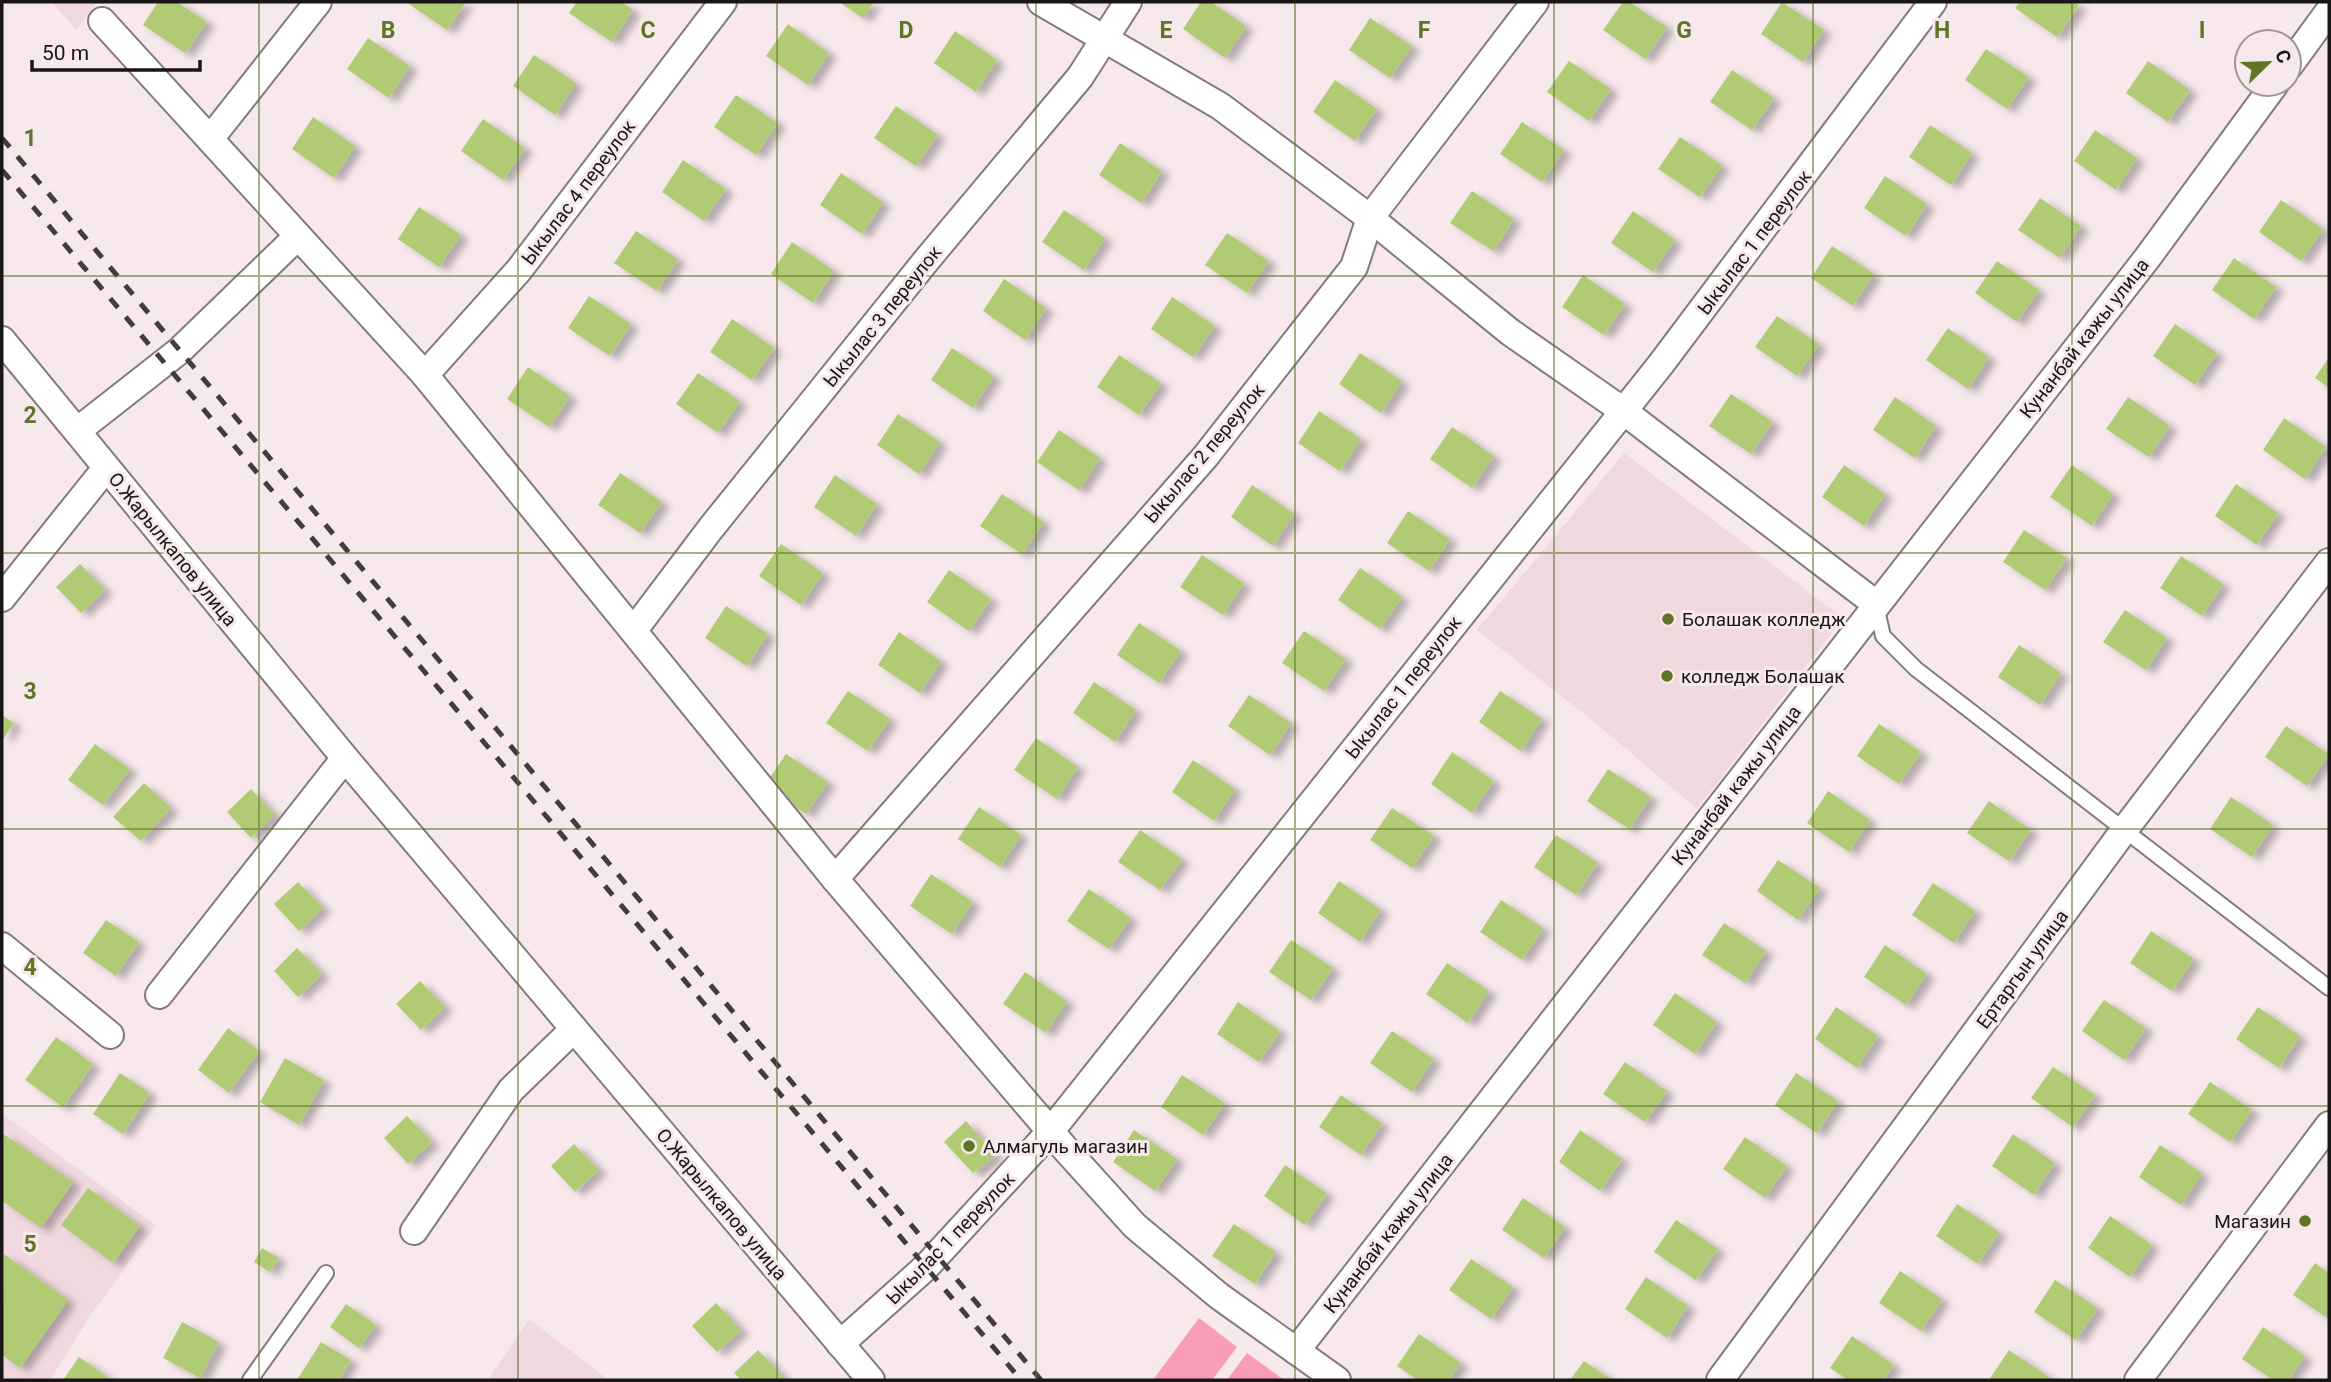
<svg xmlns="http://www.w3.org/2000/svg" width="2331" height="1382" font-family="Roboto,sans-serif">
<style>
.built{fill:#f0d9de}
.green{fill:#f79db5}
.building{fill:#b1cb75;filter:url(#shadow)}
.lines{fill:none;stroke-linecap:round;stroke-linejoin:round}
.service-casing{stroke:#86797c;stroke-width:18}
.minor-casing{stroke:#86797c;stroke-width:30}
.service{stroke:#fff;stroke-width:14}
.minor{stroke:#fff;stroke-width:26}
.rail{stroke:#433c3d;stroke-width:5;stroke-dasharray:12 12;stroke-linecap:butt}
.grid{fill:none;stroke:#5f7424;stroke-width:2;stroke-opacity:0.55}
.poi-dot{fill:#5f7424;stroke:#f7e8eb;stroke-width:2.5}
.labels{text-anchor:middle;stroke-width:6;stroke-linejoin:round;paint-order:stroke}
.street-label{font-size:19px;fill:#1a1516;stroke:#f7e8eb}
.poi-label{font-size:19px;fill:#1a1516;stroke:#f7e8eb;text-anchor:start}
.grid-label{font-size:23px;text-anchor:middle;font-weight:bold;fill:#5f7424;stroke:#f7e8eb;stroke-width:6;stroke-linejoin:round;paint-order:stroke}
</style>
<defs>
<filter id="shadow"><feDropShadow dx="8" dy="4.5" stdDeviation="3.5" flood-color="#0004"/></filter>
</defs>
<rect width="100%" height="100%" fill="#f7e8eb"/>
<g class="built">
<polygon points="52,2 97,2 76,30"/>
<polygon points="1624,453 1843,618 1697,809 1593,721 1477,630"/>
<polygon points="2,1114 156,1225 92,1313 50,1380 2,1380"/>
<polygon points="529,1319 609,1380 488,1380"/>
</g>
<g class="green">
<polygon points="1199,1318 1237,1347 1212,1380 1153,1380"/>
<polygon points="1247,1353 1284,1380 1227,1380"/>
</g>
<g class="building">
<polygon points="158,2 177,2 207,22 185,53 143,25"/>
<polygon points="406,2 466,2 447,30"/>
<polygon points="577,2 621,2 633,10 612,42 569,13"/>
<polygon points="839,2 874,2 863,18"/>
<polygon points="1201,2 1211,2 1246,26 1225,58 1183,29"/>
<polygon points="1623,2 1629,2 1667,27 1645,59 1603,30"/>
<polygon points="1782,2 1824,30 1803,62 1761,34"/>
<polygon points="2020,2 2074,2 2079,5 2057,37 2015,8"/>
<polygon points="1370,18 1412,46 1390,78 1349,50"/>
<polygon points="788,24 829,53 808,85 766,56"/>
<polygon points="955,31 997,60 976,92 934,63"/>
<polygon points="368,38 410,66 389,98 347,69"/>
<polygon points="1986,49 2029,77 2007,109 1965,80"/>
<polygon points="534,55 576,83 555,115 513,86"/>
<polygon points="1569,61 1611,89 1589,121 1547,92"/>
<polygon points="2148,61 2190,90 2168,122 2126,93"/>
<polygon points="1732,70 1774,98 1752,130 1710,102"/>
<polygon points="1335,80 1377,109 1355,141 1313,112"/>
<polygon points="736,95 778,123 756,155 714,127"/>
<polygon points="896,106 938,135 916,166 874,138"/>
<polygon points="313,117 355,146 334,178 292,149"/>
<polygon points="483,119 525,148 503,180 461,151"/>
<polygon points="1522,122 1564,150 1542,182 1500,154"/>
<polygon points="1930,125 1972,153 1951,185 1909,157"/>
<polygon points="2095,130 2137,158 2116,190 2074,161"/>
<polygon points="1680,137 1722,165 1700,197 1658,169"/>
<polygon points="1120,143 1162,171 1141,203 1099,175"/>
<polygon points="683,160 726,189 704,221 662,192"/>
<polygon points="841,173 883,202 862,234 820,205"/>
<polygon points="1885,176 1927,204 1906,236 1864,208"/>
<polygon points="1472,191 1514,219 1493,251 1450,223"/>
<polygon points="2040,198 2081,226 2060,258 2018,230"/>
<polygon points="2281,200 2323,229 2301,261 2259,232"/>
<polygon points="419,207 461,235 439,267 398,239"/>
<polygon points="1064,210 1105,238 1084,270 1042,242"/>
<polygon points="1633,211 1675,240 1653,272 1611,243"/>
<polygon points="636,231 678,259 657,291 614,263"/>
<polygon points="1227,233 1269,261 1247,293 1205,265"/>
<polygon points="792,242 834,271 813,303 771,274"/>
<polygon points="1832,246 1874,274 1853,306 1811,278"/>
<polygon points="2234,258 2276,287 2254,319 2212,290"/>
<polygon points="1997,261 2039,290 2017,322 1975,293"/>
<polygon points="1583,275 1625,304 1604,335 1562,307"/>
<polygon points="1004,279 1046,308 1025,340 983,311"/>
<polygon points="589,296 631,324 610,356 568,328"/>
<polygon points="1172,297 1215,326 1193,357 1151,329"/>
<polygon points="1777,316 1819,344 1797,376 1755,347"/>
<polygon points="732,319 774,348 752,380 710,352"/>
<polygon points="2175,324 2217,353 2195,385 2153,356"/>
<polygon points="1948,328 1989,357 1968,389 1926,360"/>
<polygon points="952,348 994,376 973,408 931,380"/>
<polygon points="1360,353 1402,381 1381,413 1339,384"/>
<polygon points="1119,355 1161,383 1139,415 1097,387"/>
<polygon points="2329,357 2329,388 2315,378"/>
<polygon points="528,367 570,396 549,427 507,399"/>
<polygon points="698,373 740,401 718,433 676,404"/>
<polygon points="1731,394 1773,422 1751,454 1709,426"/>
<polygon points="1895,397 1936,426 1915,458 1873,430"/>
<polygon points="2128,397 2170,426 2149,457 2106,429"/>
<polygon points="1319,411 1361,439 1340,471 1298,443"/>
<polygon points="898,414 940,442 919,474 877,445"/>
<polygon points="2284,418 2326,447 2305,479 2263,450"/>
<polygon points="1452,427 1494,456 1472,488 1430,459"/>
<polygon points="1059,430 1100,458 1079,490 1037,462"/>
<polygon points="1844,465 1885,494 1864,526 1822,497"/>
<polygon points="2072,465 2113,494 2092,526 2050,497"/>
<polygon points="620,473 662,502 640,533 598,505"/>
<polygon points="835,475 877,504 856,536 814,507"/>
<polygon points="2236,484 2278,513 2257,545 2215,516"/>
<polygon points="1252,485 1294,514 1273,546 1231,517"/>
<polygon points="1002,494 1044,522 1022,554 980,526"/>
<polygon points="1408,511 1450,539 1429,571 1387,543"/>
<polygon points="2024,530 2067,558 2045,590 2003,562"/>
<polygon points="781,544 823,573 801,605 759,576"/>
<polygon points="1202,555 1244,583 1223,615 1180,587"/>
<polygon points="2181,556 2223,584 2202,616 2160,588"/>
<polygon points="80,564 105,590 81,613 56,587"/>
<polygon points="1360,568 1402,597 1380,629 1338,600"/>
<polygon points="949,570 991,599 969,631 927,602"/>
<polygon points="726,606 768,634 747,666 705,638"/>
<polygon points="2125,610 2167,638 2146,670 2103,642"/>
<polygon points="1139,623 1181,651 1159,683 1117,655"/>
<polygon points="1304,631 1346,659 1324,691 1282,663"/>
<polygon points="899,632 941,661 920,693 878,665"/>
<polygon points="2019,645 2061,673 2040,705 1998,677"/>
<polygon points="1094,682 1136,710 1115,742 1073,713"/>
<polygon points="848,691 890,719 868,751 826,723"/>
<polygon points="1500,691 1542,719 1521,751 1479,722"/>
<polygon points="1249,695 1291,723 1270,755 1228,726"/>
<polygon points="2,715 14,723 2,741"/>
<polygon points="1879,724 1921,752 1899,784 1857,756"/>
<polygon points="2286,726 2329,754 2307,786 2265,757"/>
<polygon points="1036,738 1078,767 1057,799 1014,770"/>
<polygon points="95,744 130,769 103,805 68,780"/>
<polygon points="1452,752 1494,781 1472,813 1431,784"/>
<polygon points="786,754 828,782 806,814 764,786"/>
<polygon points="1193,760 1235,789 1214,821 1172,792"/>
<polygon points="1608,769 1651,797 1629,829 1587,801"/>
<polygon points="144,783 171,808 141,841 113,817"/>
<polygon points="251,789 275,815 251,838 227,812"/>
<polygon points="1828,791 1870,820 1849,852 1807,823"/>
<polygon points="2231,797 2273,825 2252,857 2210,829"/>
<polygon points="1989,801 2031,830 2009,861 1967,833"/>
<polygon points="979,807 1021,835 1000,867 958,839"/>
<polygon points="1392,808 1434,836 1412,868 1370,840"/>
<polygon points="1140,830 1182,859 1160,890 1118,862"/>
<polygon points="1556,835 1598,863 1576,895 1534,867"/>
<polygon points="1778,860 1820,888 1798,920 1757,891"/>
<polygon points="931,874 973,902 952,934 910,906"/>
<polygon points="1339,881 1381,910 1360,942 1318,913"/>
<polygon points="298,882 323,908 299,931 274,904"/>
<polygon points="1933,883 1975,911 1954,943 1912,915"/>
<polygon points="1089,889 1131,918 1109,949 1067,921"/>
<polygon points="1501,900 1543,928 1522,960 1480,932"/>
<polygon points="106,920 139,942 116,976 83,953"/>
<polygon points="1724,923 1766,951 1745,983 1702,955"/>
<polygon points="2151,931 2194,959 2172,991 2130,963"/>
<polygon points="1291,940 1333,968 1311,1000 1269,972"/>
<polygon points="1885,945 1927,974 1906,1005 1864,977"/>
<polygon points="297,948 322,974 298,997 274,971"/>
<polygon points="1447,963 1489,991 1468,1023 1426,994"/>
<polygon points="1025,972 1067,1001 1046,1033 1003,1004"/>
<polygon points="420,981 445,1007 421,1030 396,1004"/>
<polygon points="1675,993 1717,1022 1695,1054 1653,1025"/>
<polygon points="2104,1000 2146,1028 2124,1060 2082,1031"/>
<polygon points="1238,1002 1280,1031 1259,1062 1217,1034"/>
<polygon points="1836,1007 1878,1036 1857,1068 1815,1039"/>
<polygon points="2258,1007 2300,1036 2279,1068 2236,1039"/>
<polygon points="228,1028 259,1051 229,1093 198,1070"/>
<polygon points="1392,1031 1434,1059 1412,1092 1370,1063"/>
<polygon points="56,1037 93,1064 63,1107 25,1080"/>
<polygon points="285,1058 324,1080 299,1125 260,1102"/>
<polygon points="1625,1062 1667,1091 1645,1122 1603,1094"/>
<polygon points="2053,1067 2095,1095 2073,1127 2031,1098"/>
<polygon points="120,1073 150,1093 123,1134 93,1114"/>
<polygon points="1796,1073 1838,1101 1817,1133 1775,1105"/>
<polygon points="1182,1075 1225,1103 1203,1135 1161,1107"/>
<polygon points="2210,1082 2252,1110 2230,1142 2188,1114"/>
<polygon points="1341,1095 1382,1123 1361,1155 1319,1127"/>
<polygon points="407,1116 432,1142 408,1164 384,1138"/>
<polygon points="966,1121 996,1156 973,1173 944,1142"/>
<polygon points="1134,1130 1177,1159 1155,1191 1113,1162"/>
<polygon points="1580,1130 1622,1159 1600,1191 1559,1162"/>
<polygon points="2,1133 73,1182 41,1228 2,1201"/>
<polygon points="2013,1134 2055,1163 2034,1195 1992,1166"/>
<polygon points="1745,1137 1787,1166 1765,1198 1723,1169"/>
<polygon points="574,1144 599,1170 575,1192 551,1166"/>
<polygon points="2160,1145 2202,1173 2181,1205 2139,1177"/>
<polygon points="1285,1165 1327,1193 1305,1225 1264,1196"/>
<polygon points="88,1188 140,1226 113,1263 61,1225"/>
<polygon points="1523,1198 1565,1227 1544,1258 1502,1230"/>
<polygon points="1957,1204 1999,1232 1978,1264 1936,1236"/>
<polygon points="2110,1216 2152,1245 2130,1277 2088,1248"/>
<polygon points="1676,1220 1718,1249 1696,1280 1654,1252"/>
<polygon points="1234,1224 1276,1252 1255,1284 1212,1256"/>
<polygon points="262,1248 279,1258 270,1272 254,1262"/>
<polygon points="4,1254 68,1300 20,1368 2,1355"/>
<polygon points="1471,1259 1513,1287 1491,1319 1449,1290"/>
<polygon points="2315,1263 2329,1273 2329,1319 2293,1295"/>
<polygon points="1900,1271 1942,1299 1921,1331 1879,1303"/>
<polygon points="1646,1277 1688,1306 1667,1338 1625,1309"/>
<polygon points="2055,1280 2098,1308 2076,1340 2034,1312"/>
<polygon points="716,1303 741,1330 717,1352 692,1326"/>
<polygon points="346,1304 376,1325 359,1348 330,1327"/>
<polygon points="182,1322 219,1342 200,1378 163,1358"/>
<polygon points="2263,1327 2305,1356 2289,1380 2273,1380 2242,1359"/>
<polygon points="1419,1334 1461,1363 1449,1380 1418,1380 1397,1366"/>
<polygon points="1852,1336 1894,1365 1883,1380 1848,1380 1830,1368"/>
<polygon points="321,1342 351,1360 339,1380 297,1380"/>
<polygon points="758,1350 783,1376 778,1380 741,1380 734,1373"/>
<polygon points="2009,1350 2053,1380 1989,1380"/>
<polygon points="79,1357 112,1380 63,1380"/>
<polygon points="1584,1361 1612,1380 1570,1380"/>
</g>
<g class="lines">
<defs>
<g id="service">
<polyline points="1876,606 1883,636 1916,669 2329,988"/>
<polyline points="250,1380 326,1273"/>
</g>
<g id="minor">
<polyline points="1041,2 1220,106 1370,218 1510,332 1622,410 1876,604"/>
<polyline points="102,21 425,375 835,879 1068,1152 1135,1226 1219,1296 1337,1380"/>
<polyline points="2289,66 2329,11"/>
<polyline points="210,139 318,2"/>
<polyline points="2,340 345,758 871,1380"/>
<polyline points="425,375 519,270 723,2"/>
<polyline points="77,431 179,351 298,236"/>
<polyline points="2,598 106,468"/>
<polyline points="634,630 711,528 925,262 1080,77 1128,2"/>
<polyline points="835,879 1205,457 1354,267 1370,218 1535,2"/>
<polyline points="2,946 110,1035"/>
<polyline points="159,995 345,758"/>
<polyline points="414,1231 511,1090 574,1029"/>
<polyline points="840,1344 926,1267 1050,1132 1661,364 1933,2"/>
<polyline points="1296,1351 2148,257 2275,84"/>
<polyline points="1720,1380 2125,829 2329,562"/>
<polyline points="2138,1380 2329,1125"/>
</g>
</defs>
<use href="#service" class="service-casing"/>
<use href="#minor" class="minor-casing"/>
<use href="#service" class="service"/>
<use href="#minor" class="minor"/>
<g class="rail">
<polyline points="2,138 1041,1380"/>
<polyline points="2,170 1021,1380"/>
</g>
</g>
<path class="grid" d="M259,2V1380M518,2V1380M777,2V1380M1036,2V1380M1295,2V1380M1554,2V1380M1813,2V1380M2072,2V1380M2,276H2329M2,553H2329M2,829H2329M2,1106H2329"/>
<g class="poi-dot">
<circle cx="1668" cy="619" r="7"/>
<circle cx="1667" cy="676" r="7"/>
<circle cx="969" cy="1146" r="7"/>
<circle cx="2305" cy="1221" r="7"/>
</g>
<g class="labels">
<g class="street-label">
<text transform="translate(578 192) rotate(-53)" y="7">Ыкылас 4 переулок</text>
<text transform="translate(1754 242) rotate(-53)" y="7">Ыкылас 1 переулок</text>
<text transform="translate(882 316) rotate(-51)" y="7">Ыкылас 3 переулок</text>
<text transform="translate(2084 338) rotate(-52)" y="7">Кунанбай кажы улица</text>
<text transform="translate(1204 453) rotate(-50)" y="7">Ыкылас 2 переулок</text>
<text transform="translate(173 549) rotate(51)" y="7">О.Жарылкапов улица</text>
<text transform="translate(1403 687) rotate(-52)" y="7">Ыкылас 1 переулок</text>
<text transform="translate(1736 785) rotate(-52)" y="7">Кунанбай кажы улица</text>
<text transform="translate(2022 969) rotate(-54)" y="7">Ертаргын улица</text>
<text transform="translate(722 1204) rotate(50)" y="7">О.Жарылкапов улица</text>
<text transform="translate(1388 1233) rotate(-52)" y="7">Кунанбай кажы улица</text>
<text transform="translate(950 1238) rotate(-46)" y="7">Ыкылас 1 переулок</text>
</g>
<g class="poi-label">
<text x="1682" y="626">Болашак колледж</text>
<text x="1681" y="683">колледж Болашак</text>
<text x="983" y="1153">Алмагуль магазин</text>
<text x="2291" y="1228" text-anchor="end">Магазин</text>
</g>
</g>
<g class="grid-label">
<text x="388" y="38">B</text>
<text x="648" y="38">C</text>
<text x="906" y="38">D</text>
<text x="1166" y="38">E</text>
<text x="1424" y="38">F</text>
<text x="1684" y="38">G</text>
<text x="1942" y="38">H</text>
<text x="2202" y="38">I</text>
<text x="30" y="146">1</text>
<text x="30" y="423">2</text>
<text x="30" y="699">3</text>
<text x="30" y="975">4</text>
<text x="30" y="1252">5</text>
</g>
<rect width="2331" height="1382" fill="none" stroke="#1a1516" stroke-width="7"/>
<g transform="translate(2268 63) rotate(67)"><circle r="33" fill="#f7e8eb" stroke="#9f9496" stroke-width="2"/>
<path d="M0-5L12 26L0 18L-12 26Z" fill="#5f7424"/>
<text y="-10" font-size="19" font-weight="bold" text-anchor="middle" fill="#1a1516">С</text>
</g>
<path d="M32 60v10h168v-10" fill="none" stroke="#1a1516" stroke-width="3.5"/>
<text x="42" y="60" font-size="21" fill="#1a1516" stroke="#f7e8eb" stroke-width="5" paint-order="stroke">50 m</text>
</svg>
